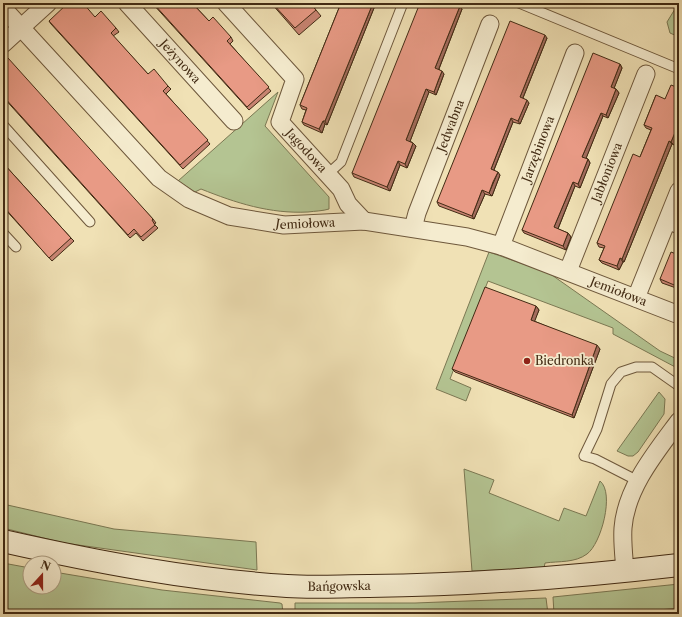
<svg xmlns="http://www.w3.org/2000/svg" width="682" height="617" font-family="'Libre Caslon Text',serif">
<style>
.green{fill:#b4c492;stroke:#7b7853}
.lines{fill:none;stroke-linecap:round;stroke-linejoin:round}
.lane-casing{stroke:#6e583c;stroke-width:11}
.street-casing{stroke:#6e583c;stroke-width:19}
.secondary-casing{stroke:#422b14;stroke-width:24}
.lane{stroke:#f5eccf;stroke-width:9}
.street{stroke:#f5eccf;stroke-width:17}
.secondary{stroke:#f5eccf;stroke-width:22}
.wall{fill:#c88472;stroke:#422b14}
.shaded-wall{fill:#a26c5d;stroke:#422b14}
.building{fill:#e89a85;stroke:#422b14}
.poi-dot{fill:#8f2418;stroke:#f5eccf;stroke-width:1.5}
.labels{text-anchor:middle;stroke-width:3.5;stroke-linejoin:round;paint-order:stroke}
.street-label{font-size:12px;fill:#422b14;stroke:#f5eccf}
.poi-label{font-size:12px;fill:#422b14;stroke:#f5eccf;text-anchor:start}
</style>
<rect width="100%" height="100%" fill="#f0e1b5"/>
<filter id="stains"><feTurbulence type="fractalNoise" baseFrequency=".005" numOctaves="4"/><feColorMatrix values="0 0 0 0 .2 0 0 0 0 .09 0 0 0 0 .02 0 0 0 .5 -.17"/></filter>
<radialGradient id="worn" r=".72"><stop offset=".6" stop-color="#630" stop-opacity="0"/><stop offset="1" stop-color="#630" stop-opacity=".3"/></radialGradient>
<g class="green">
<polygon points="679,6 679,37 670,33 667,22 675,9"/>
<path d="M278,92L265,126L329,197V209C323,211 315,211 308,212C270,214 236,203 201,189L195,192L178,181Z"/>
<polygon points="489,252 549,273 660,351 679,360 679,369 613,334 613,328 488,281 450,379 471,388 466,401 436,389"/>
<polygon points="659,392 665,399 664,414 638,452 633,456 628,456 617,451"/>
<path d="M464,469L494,480L489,493L559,521L564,508L586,516L600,481C615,493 601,544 587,554C575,563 559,561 545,563L544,568L472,571Z"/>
<polygon points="3,504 114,529 256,542 257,570 64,543 3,528"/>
<polygon points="3,563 30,568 30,587 54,587 54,572 162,590 280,603 282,604 283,614 3,614"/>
<polygon points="679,584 679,608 619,614 554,614 553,597"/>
<polygon points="546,598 548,614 295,614 295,603 415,603"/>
</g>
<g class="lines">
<defs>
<g id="lane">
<polyline points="519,3 679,69"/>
<polyline points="3,125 90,222"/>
<polyline points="328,174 341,162 403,3"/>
<polyline points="666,224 679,229"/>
<polyline points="3,233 16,247"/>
<polyline points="638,481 595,459 584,456 597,429 611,384 621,372 636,367 652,367 679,386"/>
</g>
<g id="street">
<path id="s1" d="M127,3L234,121"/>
<path id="s2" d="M226,3L295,79L280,122L341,189L348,204L364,221"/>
<path id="s3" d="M3,8L159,178L189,199L229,216L284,225L364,221L467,237L501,246L679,315"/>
<polyline points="3,44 48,3"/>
<path id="s4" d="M413,228L417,213L490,24"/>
<path id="s5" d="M501,246L575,53"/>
<path id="s6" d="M568,271L646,74"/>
<polyline points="636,298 679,191"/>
<path d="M625,571C624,557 622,542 623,528C626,488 656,452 679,421"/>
</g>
<g id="secondary">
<path id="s7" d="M3,541C96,562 191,580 287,586C314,588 341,586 369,586C473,585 576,577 679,565"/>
</g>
</defs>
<use href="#lane" class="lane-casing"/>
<use href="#street" class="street-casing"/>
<use href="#secondary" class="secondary-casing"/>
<use href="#lane" class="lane"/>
<use href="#street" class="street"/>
<use href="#secondary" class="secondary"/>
</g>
<g class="wall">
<polygon points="152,3 192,3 209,21 231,37 233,41 230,44 271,91 249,110"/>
<polygon points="271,3 310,3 316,10 321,16 299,35"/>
<polygon points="341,3 376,3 327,125 325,124 322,133 304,125 302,122 306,110 302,109 300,105"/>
<polygon points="462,9 439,69 444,74 440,85 436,95 429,92 410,141 413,143 416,146 407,168 400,165 390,191 354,177 352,173"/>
<polygon points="95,17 116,28 119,32 113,36 148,74 168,86 171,89 166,94 210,144 183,169 51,24 49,21"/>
<polygon points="547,38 523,98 529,103 520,124 513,122 494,170 500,175 492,196 485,194 474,219 439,206 437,202"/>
<polygon points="3,62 153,219 156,223 154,224 158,228 143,241 136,233 130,238 3,97"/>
<polygon points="620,64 622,68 614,88 616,89 619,93 608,118 603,116 586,158 588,159 590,163 580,188 575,186 558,229 568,233 571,237 566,250 524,233 522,230"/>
<polygon points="656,95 674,145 672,144 624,262 623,262 619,270 602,263 599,260 604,248 599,247 597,243 640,157 651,130 646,128 644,125"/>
<polygon points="3,163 71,238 74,241 52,261 3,207"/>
<polygon points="679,255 679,289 662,283 660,279"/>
<polygon points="536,306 539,310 534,321 600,349 574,418 455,372 452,369"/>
</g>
<g class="shaded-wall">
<polygon points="373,3 376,3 327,125 325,121"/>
<polygon points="460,6 462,9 438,71 435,68"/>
<polygon points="545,35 547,38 522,100 520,97"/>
<polygon points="620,64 622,68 613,91 611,87"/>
<polygon points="442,71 444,74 436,95 434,92"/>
<polygon points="426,89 429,92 409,144 406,140"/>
<polygon points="616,89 619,93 608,118 606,115"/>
<polygon points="527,100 529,103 520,124 518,121"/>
<polygon points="601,113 603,116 585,161 582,157"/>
<polygon points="511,118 513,122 493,172 491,169"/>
<polygon points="323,121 325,124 322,133 319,129"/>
<polygon points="679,123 679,132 674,145 671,142"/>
<polygon points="669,141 672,144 624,262 622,259"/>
<polygon points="413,143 416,146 407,168 405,164"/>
<polygon points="588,159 590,163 580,188 578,184"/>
<polygon points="398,161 400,165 390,191 387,187"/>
<polygon points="498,172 500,175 492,196 489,193"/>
<polygon points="573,182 575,186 557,231 554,227"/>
<polygon points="482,190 485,194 474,219 472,216"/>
<polygon points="568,233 571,237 566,250 563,246"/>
<polygon points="620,258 623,262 619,270 617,266"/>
<polygon points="536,306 539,310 534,323 531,320"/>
<polygon points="597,345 600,349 574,418 572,415"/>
</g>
<g class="building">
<polygon points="68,3 83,3 95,17 101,11 116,28 111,33 148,74 154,69 168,86 163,91 208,140 180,165 49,21"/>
<polygon points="153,3 192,3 209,21 213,17 231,37 227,41 269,87 247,107"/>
<polygon points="272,3 310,3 316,10 295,28"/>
<polygon points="341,3 373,3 325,121 323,121 319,129 302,122 307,108 300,105"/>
<polygon points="420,3 453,3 460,6 435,68 442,71 438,81 434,92 426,89 406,140 413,143 405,164 398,161 387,187 352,173"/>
<polygon points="510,21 545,35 520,97 527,100 518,121 511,118 491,169 498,172 493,182 489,193 482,190 472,216 437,202"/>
<polygon points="593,53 620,64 611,87 616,89 606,115 601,113 582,157 588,159 578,184 573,182 554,227 568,233 563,246 522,230"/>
<polygon points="8,58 153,219 152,220 155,225 141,237 134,229 128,235 3,96 3,62"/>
<polygon points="671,85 679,88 679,123 671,142 669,141 622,259 620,258 617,266 599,260 605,246 597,243 633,154 640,157 652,128 644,125 656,95 665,99"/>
<polygon points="3,163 71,238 49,258 3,206"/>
<polygon points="671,252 679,255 679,287 660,279"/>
<polygon points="485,287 536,306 531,320 597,345 572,415 452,369"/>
</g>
<circle class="poi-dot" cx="527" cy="361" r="4"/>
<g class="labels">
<g class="street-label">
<text dy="4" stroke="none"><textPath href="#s1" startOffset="79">Jeżynowa</textPath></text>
<text dy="4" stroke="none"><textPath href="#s4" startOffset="109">Jedwabna</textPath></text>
<text dy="4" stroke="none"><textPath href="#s5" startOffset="104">Jarzębinowa</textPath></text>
<text dy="4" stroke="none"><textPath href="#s2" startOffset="187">Jagodowa</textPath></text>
<text dy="4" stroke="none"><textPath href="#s6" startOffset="106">Jabłoniowa</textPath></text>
<text dy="4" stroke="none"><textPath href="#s3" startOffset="388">Jemiołowa</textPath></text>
<text dy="4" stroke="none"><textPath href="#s3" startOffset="712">Jemiołowa</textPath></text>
<text dy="4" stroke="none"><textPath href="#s7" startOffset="340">Bańgowska</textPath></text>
</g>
<g class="poi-label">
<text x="535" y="365">Biedronka</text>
</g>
</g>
<rect width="682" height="617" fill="none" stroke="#f0e1b5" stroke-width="16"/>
<rect x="4" y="4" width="674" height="609" fill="none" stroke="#422b14" stroke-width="2"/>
<rect x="8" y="8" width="666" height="601" fill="none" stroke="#422b14"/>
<g transform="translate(42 575) rotate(21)"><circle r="19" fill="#f5eccf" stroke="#ad9f84"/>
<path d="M0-3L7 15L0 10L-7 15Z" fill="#8f2418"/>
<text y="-6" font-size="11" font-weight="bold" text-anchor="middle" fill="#422b14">N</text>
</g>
<rect width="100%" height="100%" filter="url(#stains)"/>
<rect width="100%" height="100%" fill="url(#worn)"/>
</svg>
